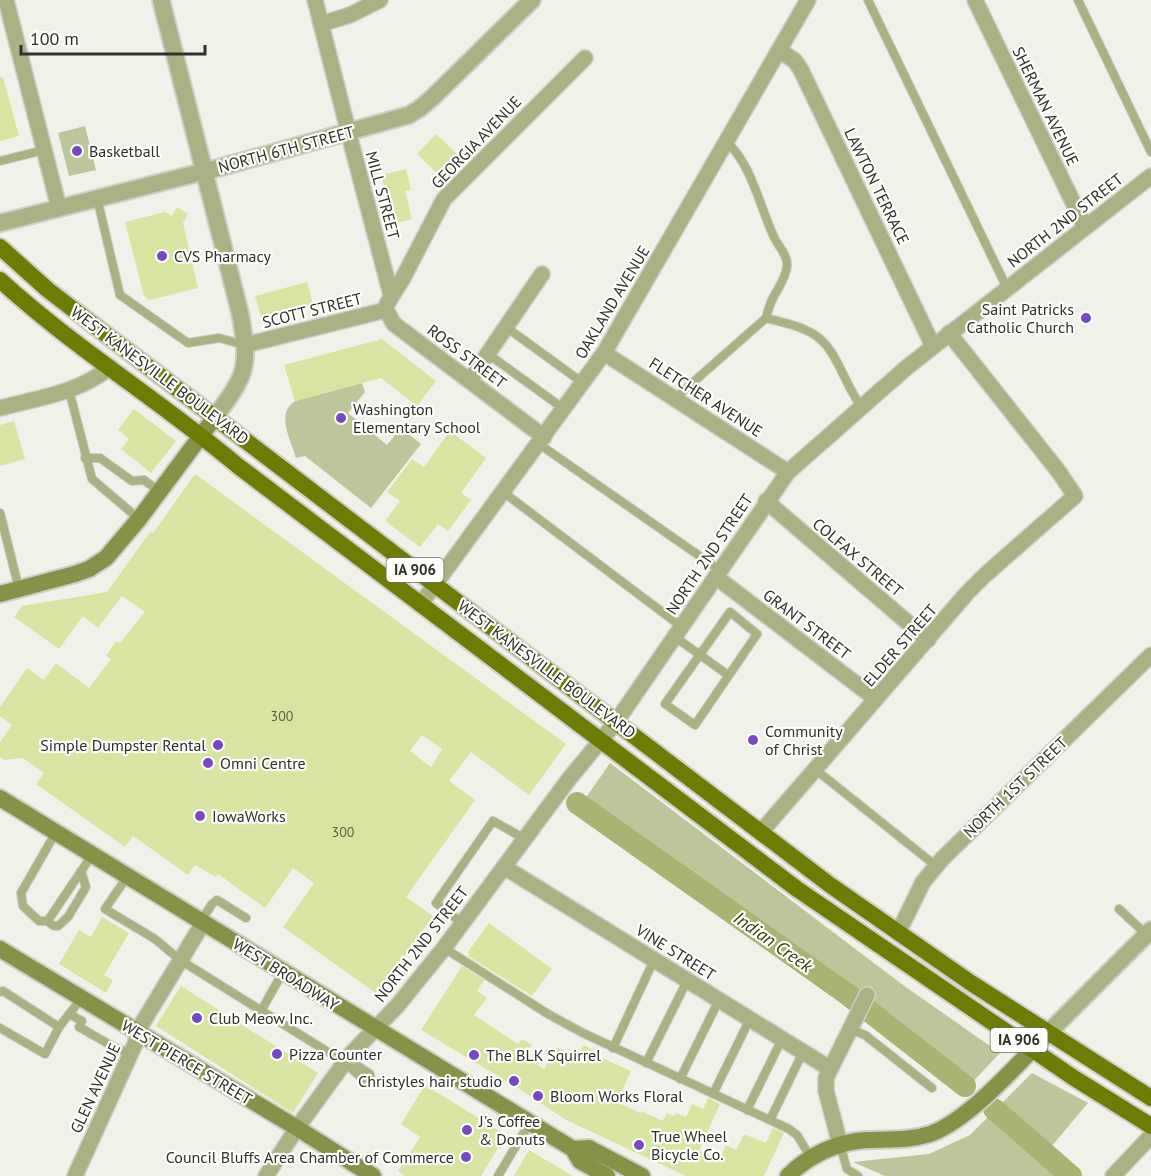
<svg xmlns="http://www.w3.org/2000/svg" width="1151" height="1176" font-family="'PT Sans',sans-serif">
<style>
.green{fill:#bdc59a}
.lines{fill:none;stroke-linecap:round;stroke-linejoin:round}
.river{stroke:#a8b473;stroke-width:22}
.building{fill:#d8e5a2;fill-rule:evenodd}
.service-casing{stroke:#cdcfc7;stroke-width:10}
.minor-casing{stroke:#cdcfc7;stroke-width:18}
.tertiary-casing{stroke:#cdcfc7;stroke-width:20}
.secondary-casing{stroke:#cdcfc7;stroke-width:20}
.primary-casing{stroke:#cdcfc7;stroke-width:20}
.service{stroke:#a8b282;stroke-width:8}
.minor{stroke:#a8b282;stroke-width:15}
.tertiary{stroke:#a8b282;stroke-width:16}
.secondary{stroke:#869247;stroke-width:16}
.primary{stroke:#6e7b04;stroke-width:16}
.poi-dot{fill:#7649c1;stroke:#fefffb;stroke-width:2}
.labels{text-anchor:middle;stroke-width:4.5;stroke-linejoin:round;paint-order:stroke}
.number-label{font-size:14px;fill:#595d4a}
.shield{fill:#fefffb;stroke:#6d6e6a;stroke-width:1.5}
.shield-label{font-size:15px;font-weight:bold;fill:#2f302c}
.street-label{font-size:16px;fill:#2f302c;stroke:#fefffb}
.poi-label{font-size:16px;fill:#2f302c;stroke:#fefffb;text-anchor:start}
.water-label{font-size:18px;font-style:italic;fill:#343b07;stroke:#fefffb}
</style>
<rect width="100%" height="100%" fill="#f0f2e9"/>
<g class="green">
<polygon points="85,126 96,170 69,176 58,133"/>
<path d="M362,383L365,392L348,413L387,445L401,428L421,444L371,508L305,456L296,458C291,439 275,414 295,401Z"/>
<polygon points="610,763 903,985 1000,1053 963,1092 873,1010 576,812"/>
<polygon points="1032,1073 1088,1103 1051,1147 1081,1176 885,1176 853,1162 929,1154 970,1135"/>
</g>
<g class="lines">
<g class="river">
<polyline points="577,803 847,994 965,1086"/>
<polyline points="994,1109 1071,1176"/>
</g>
</g>
<g class="building">
<polygon points="0,77 3,77 19,136 0,141"/>
<polygon points="436,134 461,158 457,163 458,165 448,176 446,174 442,178 417,154"/>
<polygon points="406,169 411,190 405,191 412,219 393,224 381,175"/>
<polygon points="177,207 188,214 183,223 198,288 150,300 144,296 125,222 165,212 172,216"/>
<polygon points="307,282 314,307 262,321 255,296"/>
<polygon points="382,339 436,381 417,406 381,378 295,401 284,365"/>
<polygon points="134,409 176,441 151,473 121,449 129,439 118,430"/>
<polygon points="14,421 25,459 0,466 0,425"/>
<polygon points="450,431 486,458 461,493 471,500 448,531 438,524 420,547 385,521 400,501 387,492 412,459 424,467"/>
<path d="M195,474L566,744L529,795L471,752L449,781L475,800L406,897L433,916L377,994L283,927L314,883L293,868L265,908L218,874L216,877L195,865L188,875L133,836L125,847L36,784L44,773L23,758L4,760L0,757V742L12,725L0,716V707L27,668L44,680L56,663L89,688L111,659L106,656L116,641L120,643L145,612L122,596L98,628L83,616L59,649L14,617L22,606L107,592L150,532L153,533ZM422,735L442,749L431,767L410,751Z"/>
<polygon points="102,917 129,933 104,975 113,980 106,993 59,964 79,930 91,937"/>
<polygon points="489,923 552,969 532,996 468,956 470,954 467,953"/>
<polygon points="462,966 484,980 477,991 487,998 474,1015 518,1044 522,1039 532,1045 524,1056 544,1069 557,1047 575,1057 584,1045 595,1051 593,1054 631,1071 617,1102 640,1113 641,1111 663,1121 667,1113 674,1116 676,1113 686,1117 692,1104 703,1109 708,1098 720,1104 699,1151 719,1160 726,1145 736,1150 744,1134 766,1143 773,1128 784,1133 764,1176 686,1176 566,1120 518,1088 421,1030"/>
<polygon points="181,986 318,1073 293,1113 156,1026"/>
<polygon points="425,1085 506,1135 481,1176 405,1176 398,1171 420,1137 401,1124"/>
<polygon points="529,1150 573,1176 514,1176"/>
</g>
<g class="lines">
<defs>
<g id="service">
<polyline points="868,0 1007,288"/>
<polyline points="1078,0 1151,152"/>
<polyline points="0,161 44,150"/>
<polyline points="97,198 120,295 188,343 219,338 245,345"/>
<path d="M766,318C782,322 801,326 815,335C837,349 845,386 861,406"/>
<polyline points="506,327 583,383"/>
<polyline points="488,354 564,409"/>
<polyline points="69,390 92,479 139,519"/>
<path d="M676,400L682,392L766,318C768,310 770,303 774,296C779,287 786,277 787,266C788,255 778,246 774,237C759,205 752,165 726,141"/>
<polyline points="539,444 721,571"/>
<polyline points="85,458 100,458 132,481 144,480 159,491"/>
<polyline points="503,492 682,627"/>
<polyline points="0,513 19,589"/>
<polygon points="730,612 757,634 695,725 665,704"/>
<polyline points="675,637 728,675"/>
<polyline points="816,770 936,866"/>
<polyline points="56,832 21,893 23,906 39,921 47,921 51,916 92,855"/>
<polyline points="127,877 105,909 155,939 180,960 344,1062 365,1081 371,1079 370,1074 358,1066 353,1069"/>
<polyline points="1119,909 1147,935"/>
<polyline points="47,921 54,926 58,926 68,917 86,887 81,871"/>
<polyline points="201,921 212,904 217,900 246,918"/>
<polyline points="462,923 436,903 493,821 525,839"/>
<polyline points="444,948 548,1014 583,1033 789,1129 797,1135 811,1158"/>
<polyline points="0,992 3,991 59,1027"/>
<polyline points="261,1011 283,972"/>
<polyline points="69,1014 82,1021 79,1027 114,1047 131,1054"/>
<polyline points="0,1028 45,1054 59,1027 81,999"/>
<polyline points="849,1029 865,1035 932,1088"/>
<polyline points="613,1048 654,960"/>
<polyline points="646,1063 687,981"/>
<polyline points="680,1079 719,1000"/>
<polyline points="713,1094 750,1019"/>
<polyline points="747,1110 782,1039"/>
<polyline points="770,1120 803,1052"/>
<polyline points="840,1145 847,1169 858,1176"/>
<polyline points="498,1176 529,1124"/>
</g>
<g id="minor">
<polyline points="6,0 59,208"/>
<polyline points="315,0 352,146 391,295"/>
<polyline points="975,0 1085,227"/>
<polyline points="321,24 350,15 380,0"/>
<polyline points="779,50 795,61 801,70 933,346"/>
<polyline points="245,345 386,310"/>
<polyline points="604,353 788,472"/>
<polyline points="470,380 542,274"/>
<path d="M0,408C38,398 79,393 110,367"/>
<polyline points="544,437 394,324 386,310 387,304 403,278 444,199 585,58"/>
<polyline points="766,501 928,640"/>
<polyline points="716,577 876,699"/>
<polyline points="420,605 604,353 808,0"/>
<polyline points="761,832 967,593 985,575 1075,496 1059,472 949,333"/>
<polyline points="504,867 829,1068"/>
<polyline points="898,933 923,882 942,859 1151,655"/>
<polyline points="840,1144 826,1091 826,1078 867,995"/>
<polyline points="75,1176 135,1044 140,1027 203,923"/>
<polyline points="266,1176 297,1128 350,1055 398,1005 444,948 569,779 616,722 788,472 906,368 1151,176"/>
<polyline points="1113,1176 1151,1136"/>
</g>
<g id="tertiary">
<path d="M161,0L240,313C250,368 247,373 215,417"/>
<polyline points="0,223 218,168 409,115 419,109 432,98 532,0"/>
<polyline points="1048,1033 1151,930"/>
</g>
<g id="secondary">
<polyline points="0,594 75,574 89,569 106,558 139,519 215,417"/>
<polyline points="0,798 573,1149 580,1161 607,1176"/>
<polyline points="0,949 297,1128 373,1176"/>
<polyline points="573,1149 589,1148 642,1176"/>
<path d="M788,1176C809,1155 837,1142 866,1140C888,1139 908,1141 930,1134C968,1121 1019,1063 1048,1033"/>
</g>
<g id="primary">
<polyline points="0,247 48,290 117,343 830,885 971,983 1151,1098"/>
<path d="M0,280C74,348 161,401 238,466L797,889L1074,1078L1151,1126"/>
</g>
</defs>
<use href="#service" class="service-casing"/>
<use href="#minor" class="minor-casing"/>
<use href="#tertiary" class="tertiary-casing"/>
<use href="#secondary" class="secondary-casing"/>
<use href="#primary" class="primary-casing"/>
<use href="#service" class="service"/>
<use href="#minor" class="minor"/>
<use href="#tertiary" class="tertiary"/>
<use href="#secondary" class="secondary"/>
<use href="#primary" class="primary"/>
</g>
<g class="poi-dot">
<circle cx="77" cy="151" r="6"/>
<circle cx="162" cy="256" r="6"/>
<circle cx="1086" cy="318" r="6"/>
<circle cx="341" cy="418" r="6"/>
<circle cx="753" cy="740" r="6"/>
<circle cx="218" cy="745" r="6"/>
<circle cx="208" cy="763" r="6"/>
<circle cx="200" cy="816" r="6"/>
<circle cx="197" cy="1018" r="6"/>
<circle cx="277" cy="1054" r="6"/>
<circle cx="474" cy="1055" r="6"/>
<circle cx="514" cy="1081" r="6"/>
<circle cx="538" cy="1096" r="6"/>
<circle cx="467" cy="1130" r="6"/>
<circle cx="639" cy="1145" r="6"/>
<circle cx="466" cy="1157" r="6"/>
</g>
<g class="labels">
<g class="number-label">
<text x="282" y="721">300</text>
<text x="343" y="837">300</text>
</g>
<g class="shield">
<rect x="386.5" y="558" width="57" height="24" rx="4.5"/>
<rect x="990.5" y="1028" width="57" height="24" rx="4.5"/>
</g>
<g class="shield-label">
<text x="415" y="575">IA 906</text>
<text x="1019" y="1045">IA 906</text>
</g>
<g class="street-label">
<text transform="translate(1046 106) rotate(64)" y="6">SHERMAN AVENUE</text>
<text transform="translate(476 142) rotate(-46)" y="6">GEORGIA AVENUE</text>
<text transform="translate(286 149) rotate(-15)" y="6">NORTH 6TH STREET</text>
<text transform="translate(877 186) rotate(64)" y="6">LAWTON TERRACE</text>
<text transform="translate(383 195) rotate(75)" y="6">MILL STREET</text>
<text transform="translate(1065 220) rotate(-38)" y="6">NORTH 2ND STREET</text>
<text transform="translate(612 302) rotate(-59)" y="6">OAKLAND AVENUE</text>
<text transform="translate(312 310) rotate(-14)" y="6">SCOTT STREET</text>
<text transform="translate(467 356) rotate(37)" y="6">ROSS STREET</text>
<text transform="translate(160 375) rotate(37)" y="6">WEST KANESVILLE BOULEVARD</text>
<text transform="translate(706 397) rotate(33)" y="6">FLETCHER AVENUE</text>
<text transform="translate(709 554) rotate(-56)" y="6">NORTH 2ND STREET</text>
<text transform="translate(858 557) rotate(40)" y="6">COLFAX STREET</text>
<text transform="translate(807 624) rotate(37)" y="6">GRANT STREET</text>
<text transform="translate(900 645) rotate(-49)" y="6">ELDER STREET</text>
<text transform="translate(547 669) rotate(37)" y="6">WEST KANESVILLE BOULEVARD</text>
<text transform="translate(1015 787) rotate(-44)" y="6">NORTH 1ST STREET</text>
<text transform="translate(421 944) rotate(-52)" y="6">NORTH 2ND STREET</text>
<text transform="translate(676 952) rotate(32)" y="6">VINE STREET</text>
<text transform="translate(286 974) rotate(32)" y="6">WEST BROADWAY</text>
<text transform="translate(187 1062) rotate(31)" y="6">WEST PIERCE STREET</text>
<text transform="translate(95 1088) rotate(-65)" y="6">GLEN AVENUE</text>
</g>
<g class="poi-label">
<text x="89" y="157">Basketball</text>
<text x="174" y="262">CVS Pharmacy</text>
<text x="1074" y="315" text-anchor="end">Saint Patricks<tspan x="1074" dy="18">Catholic Church</tspan></text>
<text x="353" y="415">Washington<tspan x="353" dy="18">Elementary School</tspan></text>
<text x="765" y="737">Community<tspan x="765" dy="18">of Christ</tspan></text>
<text x="206" y="751" text-anchor="end">Simple Dumpster Rental</text>
<text x="220" y="769">Omni Centre</text>
<text x="212" y="822">IowaWorks</text>
<text x="209" y="1024">Club Meow Inc.</text>
<text x="289" y="1060">Pizza Counter</text>
<text x="486" y="1061">The BLK Squirrel</text>
<text x="502" y="1087" text-anchor="end">Christyles hair studio</text>
<text x="550" y="1102">Bloom Works Floral</text>
<text x="479" y="1127">J's Coffee<tspan x="479" dy="18">&amp; Donuts</tspan></text>
<text x="651" y="1142">True Wheel<tspan x="651" dy="18">Bicycle Co.</tspan></text>
<text x="454" y="1163" text-anchor="end">Council Bluffs Area Chamber of Commerce</text>
</g>
<g class="water-label">
<text transform="translate(773 942) rotate(35)" y="6">Indian Creek</text>
</g>
</g>
<path d="M21 45v9h184v-9" fill="none" stroke="#2f302c" stroke-width="3"/>
<text x="30" y="45" font-size="18" fill="#2f302c" stroke="#fefffb" stroke-width="4.5" paint-order="stroke">100 m</text>
</svg>
